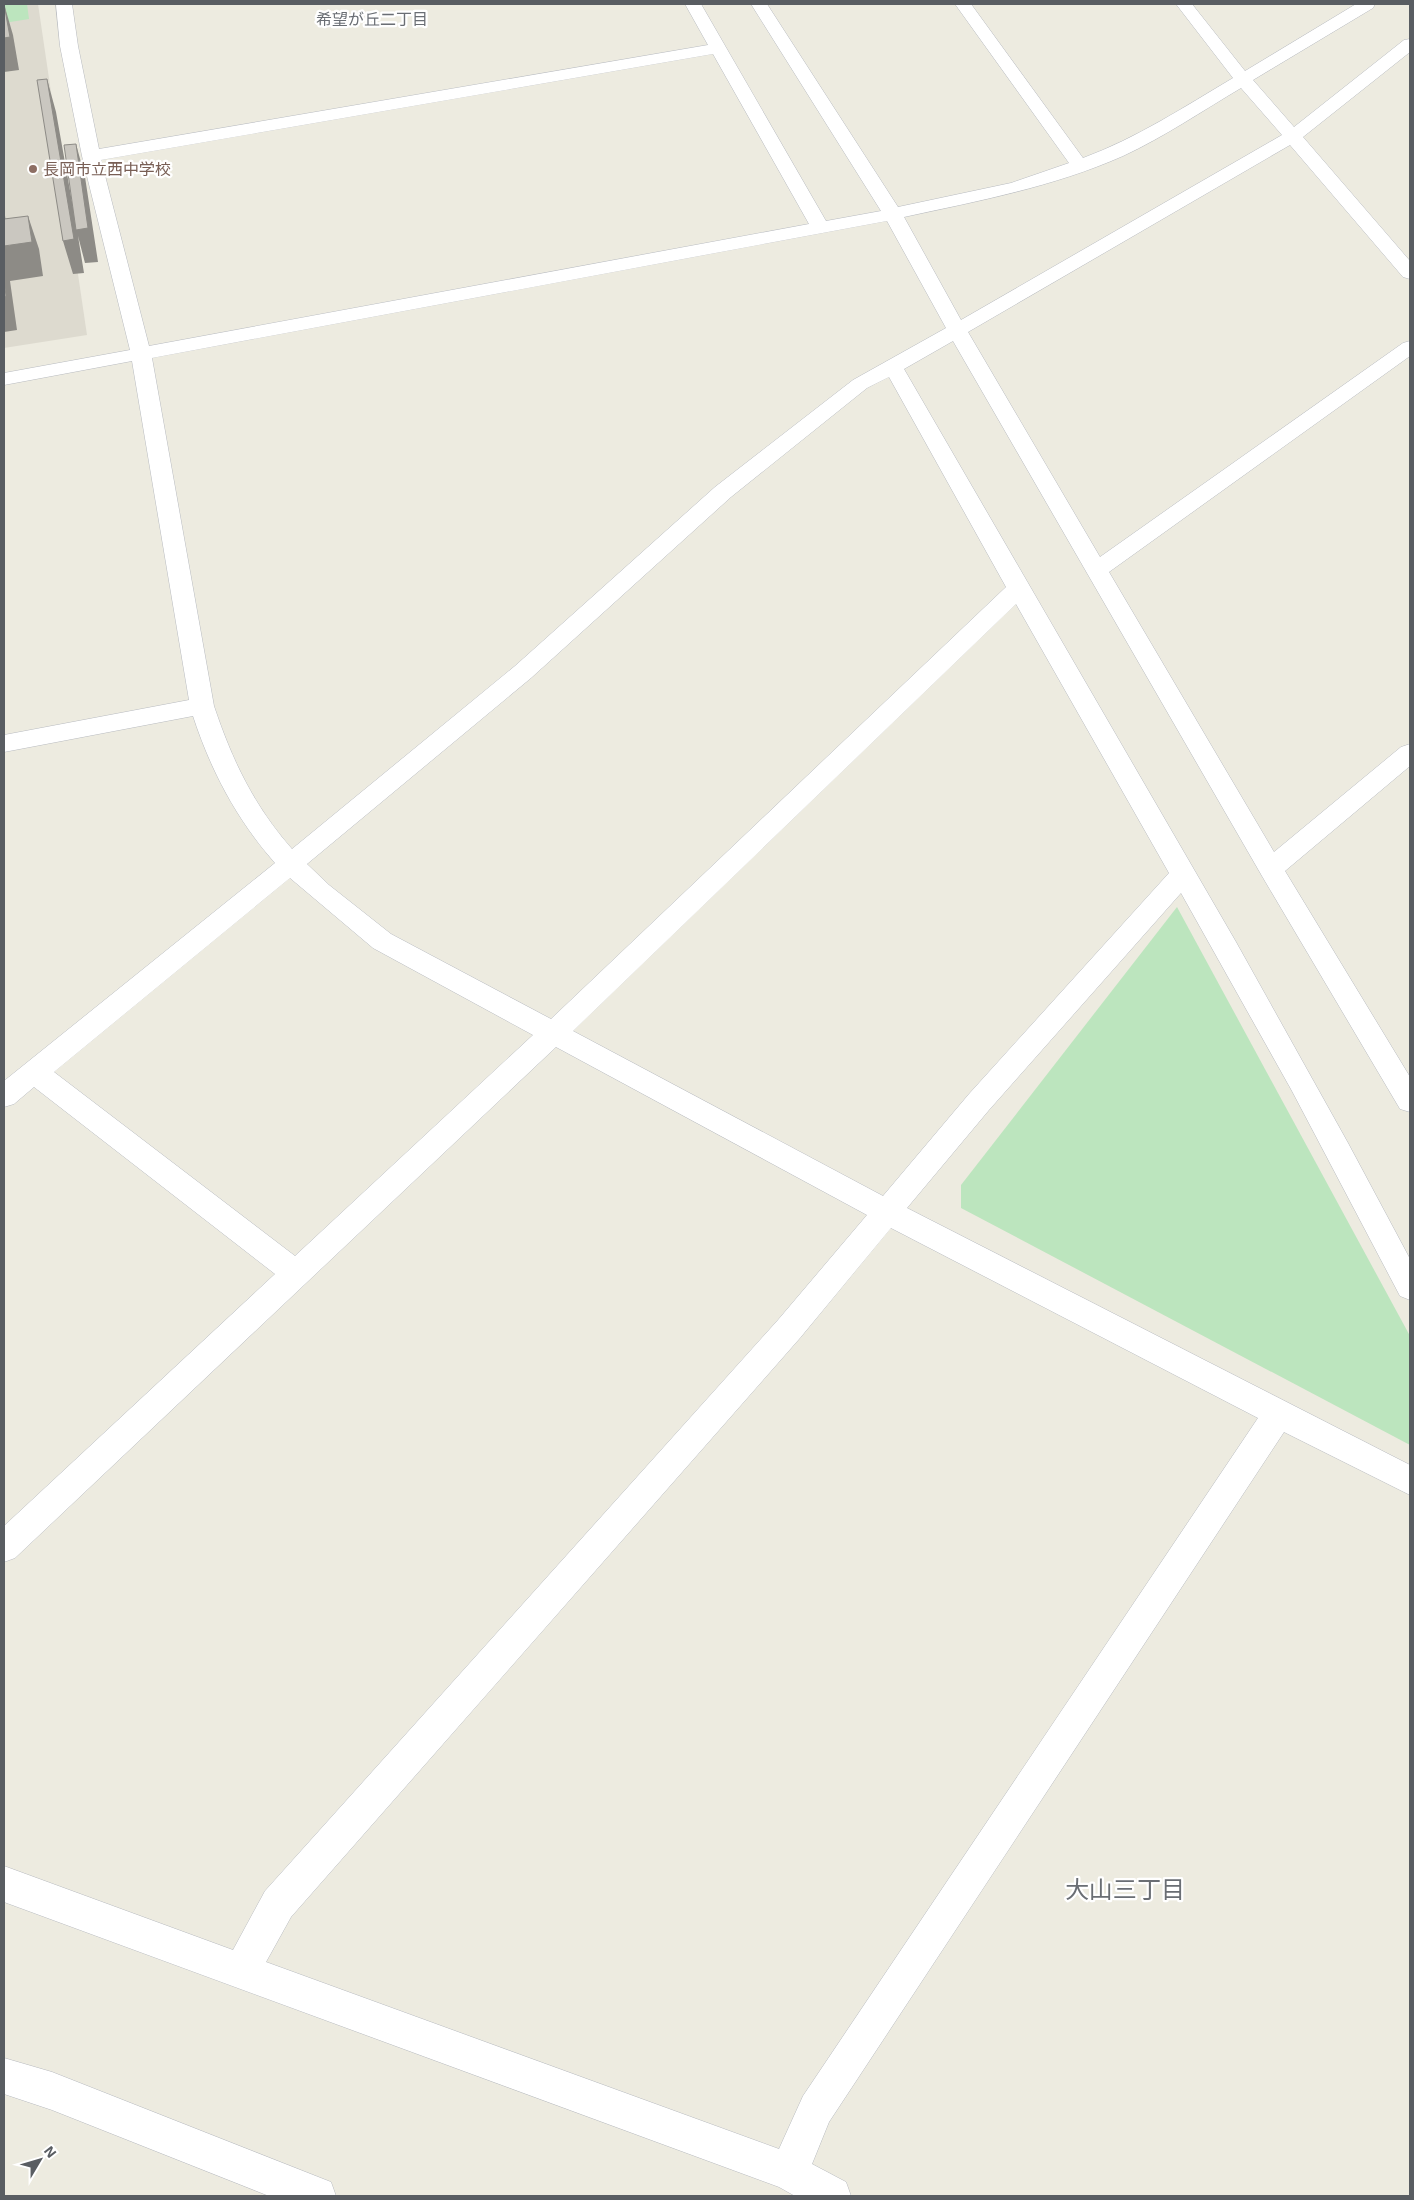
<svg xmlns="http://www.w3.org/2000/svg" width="1414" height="2200" font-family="'Exo 2','Noto Sans JP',sans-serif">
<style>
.education{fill:#dddacf}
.green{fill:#bce5be}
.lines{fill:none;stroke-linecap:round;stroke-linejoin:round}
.street-casing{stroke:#b8bbc0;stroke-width:1}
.street{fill:#fff;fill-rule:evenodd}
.shaded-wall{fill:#8d8b86}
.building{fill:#cac7c0;stroke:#8d8b86}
.education-dot{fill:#8d6e63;stroke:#fff;stroke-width:2}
.labels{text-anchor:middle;stroke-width:4.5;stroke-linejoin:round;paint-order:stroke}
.far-neighbourhood-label{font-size:16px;fill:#6a6e74;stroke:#fff}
.far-education-label{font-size:16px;fill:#785e54;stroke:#fff;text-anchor:start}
.near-neighbourhood-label{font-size:24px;fill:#6a6e74;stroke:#fff}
</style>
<rect width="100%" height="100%" fill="#edebe0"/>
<polygon class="education" points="4,4 38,4 87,335 4,348"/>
<g class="green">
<polygon points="4,4 27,4 29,19 4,23"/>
<polygon points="1177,907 1410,1336 1410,1445 961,1208 961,1185"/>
</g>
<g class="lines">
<defs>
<g id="street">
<path d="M56,4H72L78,46L99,149L708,45L685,4H701L826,221L881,211L751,4H767L898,207L1011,183L1069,163L955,4H971L1083,158C1137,138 1184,107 1233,78L1176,4H1192L1245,71L1356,4H1375L1373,8L1253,80L1294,127L1404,40L1410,39V52L1303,137L1410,261V279L1403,277L1290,145L968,332L1100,557L1403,343L1410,341V356L1109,572L1274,852L1401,747L1410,744V766L1285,871L1410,1077V1112L1400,1109L1262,876L953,341L904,369L1236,942L1348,1143L1410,1259V1300L1400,1296L1292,1091L1181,893L989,1110L907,1208L1410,1465V1495L1284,1432L829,2122L812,2164L846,2182L851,2196H795L779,2187L4,1902V1866L233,1950L265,1891L778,1320L867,1215L556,1047L15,1558L4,1562V1526L275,1274L34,1087L14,1104L4,1107V1081L275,863C237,820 211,771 193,716L4,752V735L189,700L132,361L4,385V373L130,350L82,156L60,46ZM713,54L809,224L149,346L101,160ZM1241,88L1282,135L961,320L904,217C978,201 1053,187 1123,156C1164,137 1202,111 1241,88ZM887,221L946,328L853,380L715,487L515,666L292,849C254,806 232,760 214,706L152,358ZM889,377L1006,587L551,1019L391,934L329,885L307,864L531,678L731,497L867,388ZM1016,604L1169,873L969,1094L883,1196L573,1031ZM290,878L373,948L533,1035L295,1256L54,1072ZM891,1228L1258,1418L803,2096L779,2149L266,1962L291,1917L800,1338Z"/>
<polygon points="4,2058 52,2072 331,2182 336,2196 269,2196 52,2110 4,2094"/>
</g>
</defs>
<use href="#street" class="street-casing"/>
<use href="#street" class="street"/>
</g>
<g class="shaded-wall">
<polygon points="4,4 13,35 19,70 4,72"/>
<polygon points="47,79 56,112 77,230 76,144 85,177 98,262 85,263 78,236 84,273 73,274 63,241"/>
<polygon points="4,208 9,246 28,216 39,249 43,276 10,281 17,330 4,332"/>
</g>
<g class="building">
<polygon points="4,4 10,37 4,38"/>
<polygon points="47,79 74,239 63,241 37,80"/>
<polygon points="76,144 88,228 76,230 64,145"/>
<polygon points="28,216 32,242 4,246 4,219"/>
<polygon points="4,280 6,296 4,297"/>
</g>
<circle class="education-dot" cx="33" cy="169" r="5"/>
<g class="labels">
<g class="far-neighbourhood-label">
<text x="372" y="25">希望が丘二丁目</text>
</g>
<g class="far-education-label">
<text x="43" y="175">長岡市立西中学校</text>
</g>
<g class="near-neighbourhood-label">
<text x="1125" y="1898">大山三丁目</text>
</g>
</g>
<rect width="1414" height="2200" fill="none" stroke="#595d62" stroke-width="10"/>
<g transform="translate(40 2160) rotate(52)" stroke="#ffffff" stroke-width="4" paint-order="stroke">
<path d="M0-4L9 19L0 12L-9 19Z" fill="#595d62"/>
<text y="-8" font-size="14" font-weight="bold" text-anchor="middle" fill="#595d62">N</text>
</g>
</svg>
